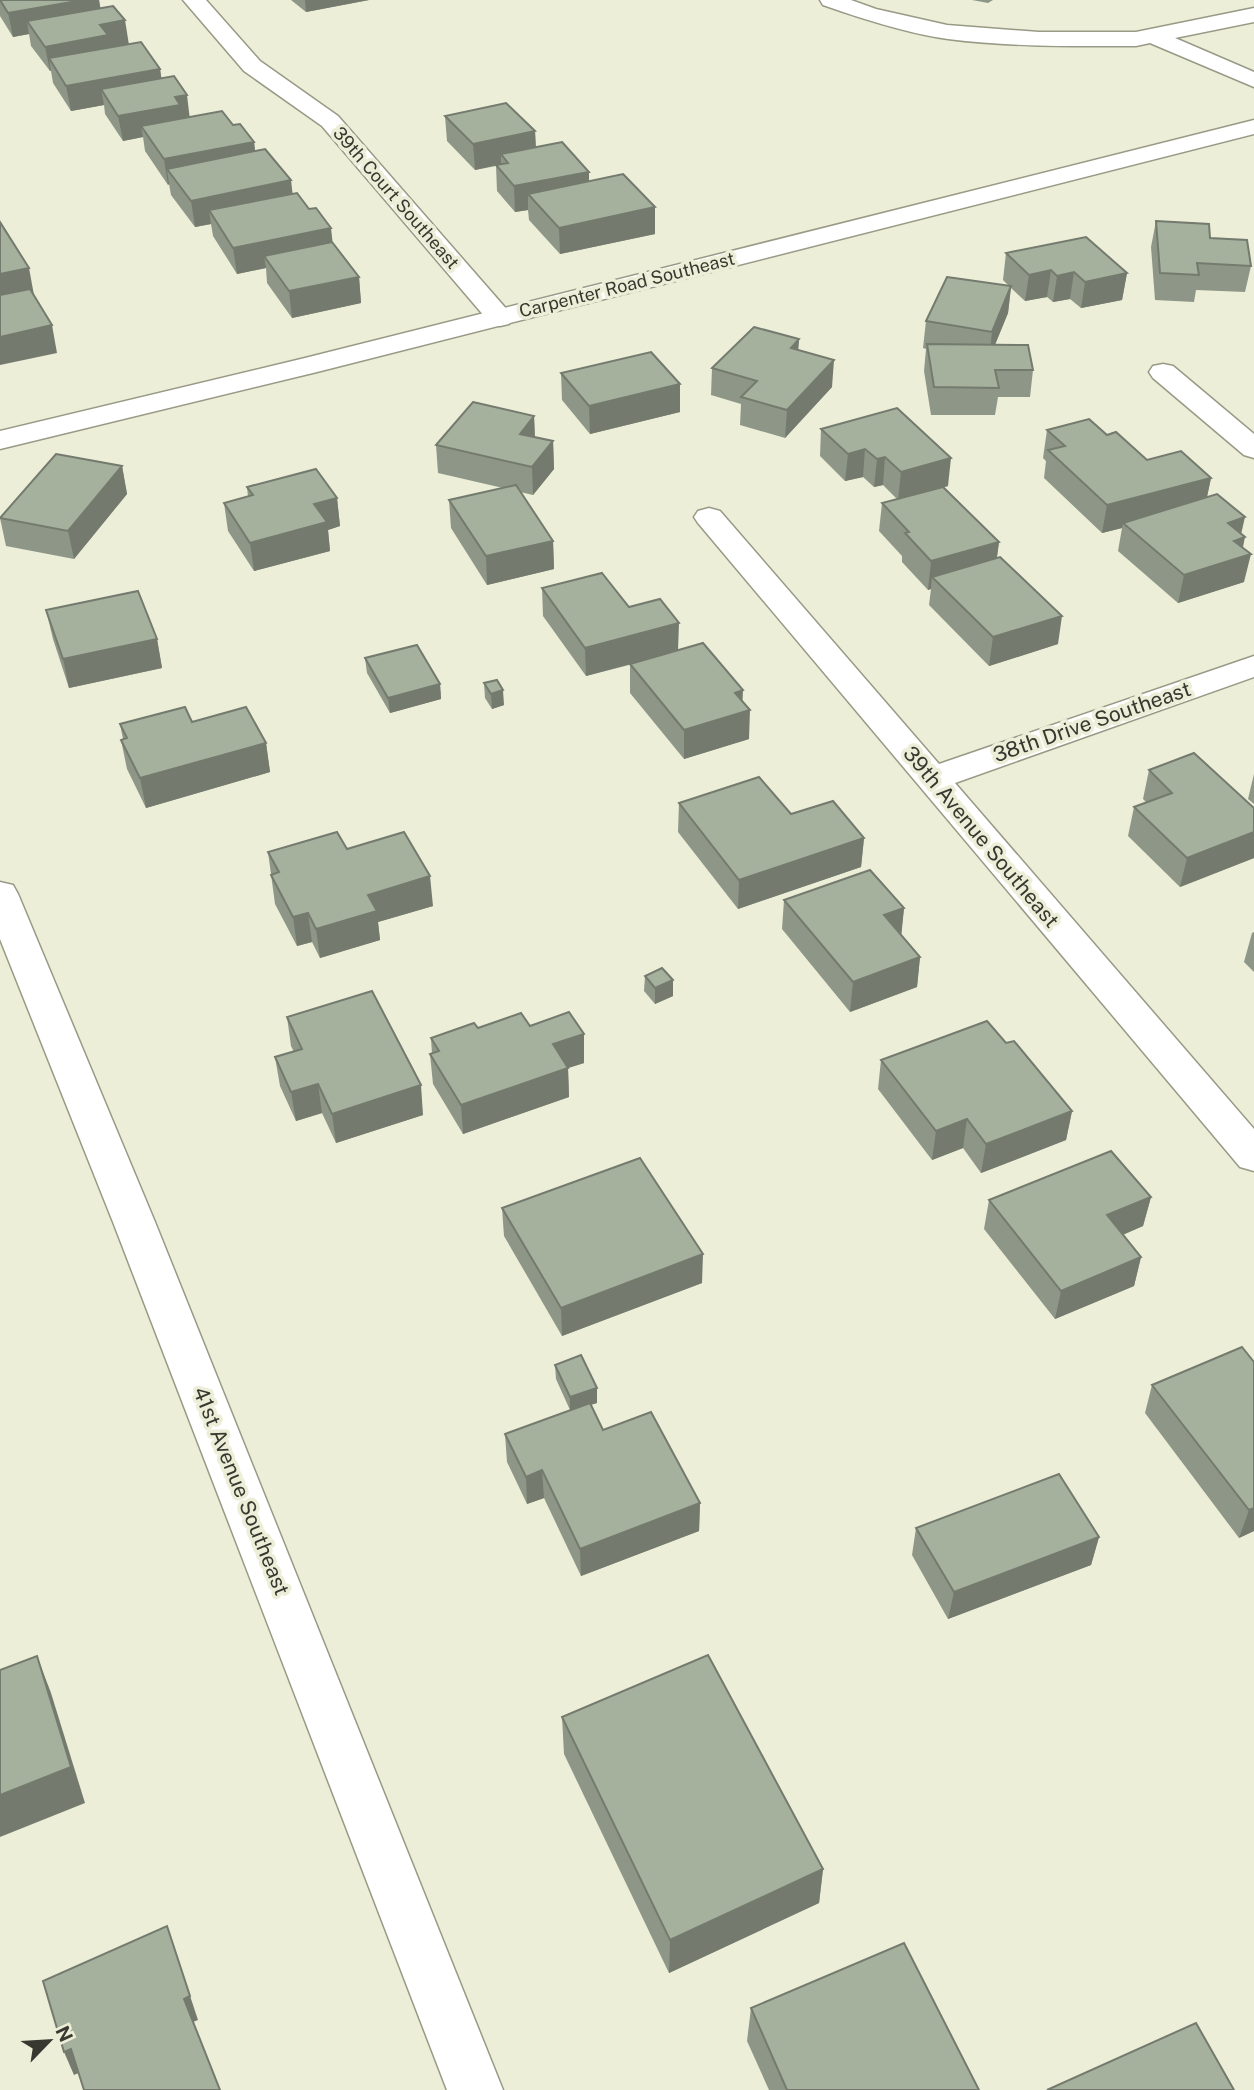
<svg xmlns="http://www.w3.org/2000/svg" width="1254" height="2090" font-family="'Public Sans',sans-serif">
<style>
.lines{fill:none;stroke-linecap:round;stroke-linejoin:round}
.minor-casing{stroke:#989a85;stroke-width:3}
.tertiary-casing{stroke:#989a85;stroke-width:3}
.minor{fill:#fff;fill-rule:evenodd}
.tertiary{fill:#fff;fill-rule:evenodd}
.wall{fill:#8e9787}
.shaded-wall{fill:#747b6e}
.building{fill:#a5b09d;stroke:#747b6e;stroke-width:2}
.labels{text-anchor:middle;stroke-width:7;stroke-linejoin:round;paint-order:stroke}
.far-street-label{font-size:18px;fill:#37382f;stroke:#eceed8}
.street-label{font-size:21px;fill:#37382f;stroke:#eceed8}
</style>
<rect width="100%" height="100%" fill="#eceed8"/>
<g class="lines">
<defs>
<g id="minor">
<polygon points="183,0 206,0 260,61 338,116 509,312 513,318 509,324 500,326 491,324 322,126 244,71"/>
<path d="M820,0H851L876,9L947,25L1039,32H1136L1254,8V22L1175,38L1254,72V87L1150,43L1136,46C1074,46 1010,47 948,39C906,33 863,19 823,5Z"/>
<polygon points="1163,364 1173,366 1254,434 1254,458 1244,455 1153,378 1149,372 1153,366"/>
<polygon points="709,508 720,511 939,764 1254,656 1254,677 955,783 1254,1129 1254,1171 1240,1167 698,523 694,517 698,511"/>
<polygon points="0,882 13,885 18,894 155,1222 503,2090 447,2090 113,1222 0,939"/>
</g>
<polygon id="tertiary" points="1254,120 1254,134 317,372 0,449 0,431 305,358"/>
</defs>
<use href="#minor" class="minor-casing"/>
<use href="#tertiary" class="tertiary-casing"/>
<use href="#minor" class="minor"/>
<use href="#tertiary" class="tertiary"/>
</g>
<g class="wall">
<polygon points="0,0 99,0 100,8 129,44 160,69 161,78 190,117 233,125 254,142 255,151 293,194 359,277 361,303 292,318 267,283 266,268 237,274 213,236 211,224 195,227 171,195 169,184 168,185 145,151 143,137 123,141 105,114 104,105 71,111 53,83 51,71 50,71 31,46 29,34 13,37 0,16"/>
<polygon points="291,0 369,0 306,12"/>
<polygon points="972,0 993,0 988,3"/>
<polygon points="445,116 535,131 536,147 589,172 589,182 655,207 655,234 560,254 529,220 528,210 515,212 497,191 496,166 475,170 447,141"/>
<polygon points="1156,221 1210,238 1251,266 1245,292 1196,290 1194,302 1155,300 1151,247"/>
<polygon points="1006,253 1127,273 1122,300 1081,308 1070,299 1053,302 1047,297 1025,301 1011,288 1008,313 995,345 1033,370 1030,397 998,397 995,415 931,415 924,371 926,349 923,348 926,321 1009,286 1003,280"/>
<polygon points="799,339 798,350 832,387 785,438 740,425 741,404 711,395 712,368"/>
<polygon points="561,373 680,384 680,412 590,434 562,400"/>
<polygon points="897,408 948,486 944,487 999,542 997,557 1058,644 989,666 929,605 931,589 928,590 902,562 902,556 879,531 882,503 897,499 883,485 874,487 863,477 845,481 820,456 821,429"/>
<polygon points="534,416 535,437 553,441 554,469 533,495 520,492 553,541 554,569 487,585 451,528 449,500 503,488 438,473 436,445"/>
<polygon points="1047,430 1107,435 1147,460 1211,478 1207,497 1241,534 1244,582 1178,603 1118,551 1122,528 1102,533 1044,478 1046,461 1043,458"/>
<polygon points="122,466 127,494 74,559 6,546 0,518"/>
<polygon points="247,487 337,498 340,526 328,530 330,551 254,571 228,531 224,503 248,497"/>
<polygon points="542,588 629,607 678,650 743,702 749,739 684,759 630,693 630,664 633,664 586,676 543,616"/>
<polygon points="46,610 157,639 162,668 69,688 53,639"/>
<polygon points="365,658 440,684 441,699 390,713 367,673"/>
<polygon points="484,683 504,705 492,709 485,698"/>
<polygon points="192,722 266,743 270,772 146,808 127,769 121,740 123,739 120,724"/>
<polygon points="1149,770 1254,808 1254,858 1180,887 1128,836 1134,807 1146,802 1143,799"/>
<polygon points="1254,774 1254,804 1248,799"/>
<polygon points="679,803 791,814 864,838 861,867 738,909 678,832"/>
<polygon points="347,849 433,906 378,922 380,940 320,958 312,942 297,946 275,904 268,852"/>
<polygon points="784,900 904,908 901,935 920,957 917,987 850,1012 782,929"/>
<polygon points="1254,932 1254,972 1244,962 1252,933"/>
<polygon points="645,976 673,996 655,1004 644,991"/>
<polygon points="287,1017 423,1115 336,1143 322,1113 296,1121 280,1086 275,1057 294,1052 291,1046"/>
<polygon points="530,1026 584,1034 584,1063 568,1068 569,1097 463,1134 433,1084 430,1054 432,1054 431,1038 478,1028"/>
<polygon points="1006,1043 1072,1111 1066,1140 981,1173 963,1148 932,1160 878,1089 881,1060"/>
<polygon points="1151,1197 1143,1226 1123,1235 1141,1257 1134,1286 1055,1319 984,1229 989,1200"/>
<polygon points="502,1208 702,1283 562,1336 504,1236"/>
<polygon points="1254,1362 1254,1531 1239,1538 1145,1413 1152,1385"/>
<polygon points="555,1365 597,1403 590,1405 603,1430 700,1503 699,1531 581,1576 544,1498 527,1504 507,1462 505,1434 570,1410 556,1379"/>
<polygon points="916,1528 1099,1537 1091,1565 948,1619 912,1555"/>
<polygon points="562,1717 823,1869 819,1903 669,1973 564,1754"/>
<polygon points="751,2008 979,2090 769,2090 747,2041"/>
</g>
<g class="shaded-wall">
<polygon points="83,0 99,0 103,22 27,21 29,34 13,37 8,13"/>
<polygon points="305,0 369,0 306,12"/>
<polygon points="125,20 129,45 49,58 51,71 50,71 45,47 100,25"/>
<polygon points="160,69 164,94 101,89 104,105 71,111 66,86"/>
<polygon points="187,95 190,120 141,126 143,137 123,141 118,116 175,97"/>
<polygon points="535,131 536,157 501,154 501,164 475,170 473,144"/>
<polygon points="254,142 257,167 167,169 169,184 168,185 164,159"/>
<polygon points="589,172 589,197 528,194 528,210 515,212 514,186"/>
<polygon points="291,180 294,206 209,210 211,224 195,227 191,201"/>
<polygon points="655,207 655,234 560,254 559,228"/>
<polygon points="331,228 334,255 264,256 266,268 237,274 233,248"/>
<polygon points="29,268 34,295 0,302 0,274"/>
<polygon points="1051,270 1047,297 1025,301 1029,275"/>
<polygon points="1074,272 1070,299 1053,302 1057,276"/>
<polygon points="1127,273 1122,300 1081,308 1085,282"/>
<polygon points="359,277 361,303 292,318 289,291"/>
<polygon points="1011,286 1008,313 989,359 992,332"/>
<polygon points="52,325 57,353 0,365 0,337"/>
<polygon points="799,339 797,366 791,348"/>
<polygon points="834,360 832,387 785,438 787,410"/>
<polygon points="680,384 680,412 590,434 589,406"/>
<polygon points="534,416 535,443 520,434"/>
<polygon points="553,441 554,469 533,495 532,467"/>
<polygon points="865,449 863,477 845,481 848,454"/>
<polygon points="885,457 883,485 874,487 877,459"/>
<polygon points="951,458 948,486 898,500 901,472"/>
<polygon points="122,466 127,494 74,559 68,531"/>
<polygon points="1211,478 1205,506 1123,523 1122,528 1102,533 1107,505"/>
<polygon points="337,498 340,526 328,530 330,551 254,571 250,543 314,504"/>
<polygon points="1245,517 1240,539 1245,537 1241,557 1251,554 1244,582 1178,603 1184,575 1228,523"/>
<polygon points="553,541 554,569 487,585 486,556"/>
<polygon points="999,542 995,571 932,577 931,589 928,590 931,561"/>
<polygon points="1062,616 1058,644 989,666 993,637"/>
<polygon points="679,623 678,651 586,676 585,648"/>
<polygon points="157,639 162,668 69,688 63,659"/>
<polygon points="440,684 441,699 390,713 388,698"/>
<polygon points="503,690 504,705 492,709 491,694"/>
<polygon points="743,690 742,713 750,710 749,739 684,759 684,730 735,693"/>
<polygon points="266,743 270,772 146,808 140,778"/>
<polygon points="1254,832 1254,858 1180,887 1187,858"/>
<polygon points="864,838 861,867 738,909 739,880"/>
<polygon points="430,876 433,906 378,922 380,940 320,958 316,929 368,895"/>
<polygon points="904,908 901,938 884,915"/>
<polygon points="308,913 312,942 297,946 293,917"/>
<polygon points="920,957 917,987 850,1012 853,982"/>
<polygon points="673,980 673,996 655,1004 655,988"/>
<polygon points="584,1034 584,1063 568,1068 569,1097 463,1134 461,1105 553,1044"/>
<polygon points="318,1084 322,1113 296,1121 291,1092"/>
<polygon points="421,1085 423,1115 336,1143 332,1114"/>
<polygon points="1072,1111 1066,1140 981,1173 986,1144"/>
<polygon points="967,1119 963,1148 932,1160 936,1131"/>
<polygon points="1151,1197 1143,1226 1100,1244 1107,1215"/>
<polygon points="703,1254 702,1283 562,1336 561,1308"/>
<polygon points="1141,1257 1134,1286 1055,1319 1061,1291"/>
<polygon points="597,1388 597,1403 570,1411 570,1397"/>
<polygon points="542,1470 544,1498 527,1504 526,1477"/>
<polygon points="700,1503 699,1531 581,1576 580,1549"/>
<polygon points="1254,1508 1254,1531 1239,1538 1249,1510"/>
<polygon points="1099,1537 1091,1565 948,1619 954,1592"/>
<polygon points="37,1656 51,1693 85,1803 0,1837 0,1795"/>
<polygon points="823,1869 819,1903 669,1973 670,1940"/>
<polygon points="167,1926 198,2020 193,2022 184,1999"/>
<polygon points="71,2049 81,2072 74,2075 64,2052"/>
</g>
<g class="building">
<polygon points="0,0 83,0 8,13"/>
<polygon points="113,6 125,20 100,25 108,35 45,47 27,21"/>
<polygon points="141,42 160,69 66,86 49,58"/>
<polygon points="174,76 187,95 175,97 180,105 118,116 101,89"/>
<polygon points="506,103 535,131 473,144 445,116"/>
<polygon points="222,111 233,125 240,124 254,142 164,159 141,126"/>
<polygon points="562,142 589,172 514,186 496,165 508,163 501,154"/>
<polygon points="265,149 291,180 191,201 167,169"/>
<polygon points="623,174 655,207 559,228 528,194"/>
<polygon points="297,193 309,209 316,208 331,228 233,248 209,210"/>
<polygon points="1156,221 1209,224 1210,238 1247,240 1251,266 1197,263 1199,275 1160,273"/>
<polygon points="0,222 29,268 0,274"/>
<polygon points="1086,237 1127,273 1085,282 1074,272 1057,276 1051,270 1029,275 1006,253"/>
<polygon points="332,242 359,277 289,291 264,256"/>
<polygon points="947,277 1011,286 992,332 926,321"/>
<polygon points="30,289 52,325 0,337 0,295"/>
<polygon points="754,327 799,339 791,348 834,360 787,410 741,397 757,381 712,368"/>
<polygon points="927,344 1028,345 1033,370 995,370 999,388 934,387"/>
<polygon points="651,352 680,384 589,406 561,373"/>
<polygon points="473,402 534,416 520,434 553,441 532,467 436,445"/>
<polygon points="897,408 951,458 901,472 885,457 877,459 865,449 848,454 821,429"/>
<polygon points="1089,419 1107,435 1116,432 1147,460 1181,451 1211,478 1107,505 1048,450 1065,446 1047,430"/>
<polygon points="56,454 122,466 68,531 0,518"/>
<polygon points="316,469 337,498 314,504 327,522 250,543 224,503 253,495 247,487"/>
<polygon points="516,485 553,541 486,556 449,500"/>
<polygon points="943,487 999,542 931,561 905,533 909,532 882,503"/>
<polygon points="1217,494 1245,517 1228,523 1245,537 1234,541 1251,554 1184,575 1123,523"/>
<polygon points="1000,557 1062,616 993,637 932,577"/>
<polygon points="602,573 629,607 660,599 679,623 585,648 542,588"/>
<polygon points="138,591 157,639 63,659 46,610"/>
<polygon points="703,643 743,690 735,693 750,710 684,730 630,664"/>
<polygon points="417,645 440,684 388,698 365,658"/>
<polygon points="497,680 503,690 491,694 484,683"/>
<polygon points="185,707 192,722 246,707 266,743 140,778 121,740 127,738 120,724"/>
<polygon points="1194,753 1254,808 1254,832 1187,858 1134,807 1172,793 1149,770"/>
<polygon points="759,777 791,814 833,801 864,838 739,880 679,803"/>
<polygon points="337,832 347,849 404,832 430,876 368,895 377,911 316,929 308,913 293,917 271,875 279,872 268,852"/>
<polygon points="870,870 904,908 884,915 920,957 853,982 784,900"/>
<polygon points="662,968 673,980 655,988 645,976"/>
<polygon points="372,991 421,1085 332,1114 318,1084 291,1092 275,1057 302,1049 287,1017"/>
<polygon points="569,1012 584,1034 553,1044 568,1068 461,1105 430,1054 439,1051 431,1038 474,1023 478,1028 521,1013 530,1026"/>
<polygon points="987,1021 1006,1043 1014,1041 1072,1111 986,1144 967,1119 936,1131 881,1060"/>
<polygon points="1111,1151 1151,1197 1107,1215 1141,1257 1061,1291 989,1200"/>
<polygon points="640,1158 703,1254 561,1308 502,1208"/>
<polygon points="1242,1347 1254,1362 1254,1508 1249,1510 1152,1385"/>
<polygon points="581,1355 597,1388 570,1397 555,1365"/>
<polygon points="590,1403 603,1430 651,1412 700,1503 580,1549 542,1470 526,1477 505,1434"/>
<polygon points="1059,1474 1099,1537 954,1592 916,1528"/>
<polygon points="708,1655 823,1869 670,1940 562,1717"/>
<polygon points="37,1656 71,1767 0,1795 0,1670"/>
<polygon points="167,1926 190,1996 184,1999 220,2090 84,2090 71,2049 64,2052 43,1981"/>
<polygon points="904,1943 979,2090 787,2090 751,2008"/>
<polygon points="1196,2023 1234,2090 1047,2090"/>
</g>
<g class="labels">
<g class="far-street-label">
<text transform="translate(396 198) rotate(49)" y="6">39th Court Southeast</text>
<text transform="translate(627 285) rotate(-14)" y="6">Carpenter Road Southeast</text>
</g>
<g class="street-label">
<text transform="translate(1092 722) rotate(-19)" y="7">38th Drive Southeast</text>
<text transform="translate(981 837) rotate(50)" y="7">39th Avenue Southeast</text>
<text transform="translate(241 1491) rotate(68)" y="7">41st Avenue Southeast</text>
</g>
</g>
<g transform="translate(49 2041) rotate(65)" stroke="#eceed8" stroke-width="5" paint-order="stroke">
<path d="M0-5L12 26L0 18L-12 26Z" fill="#37382f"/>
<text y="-10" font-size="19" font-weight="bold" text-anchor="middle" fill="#37382f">N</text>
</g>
</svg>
